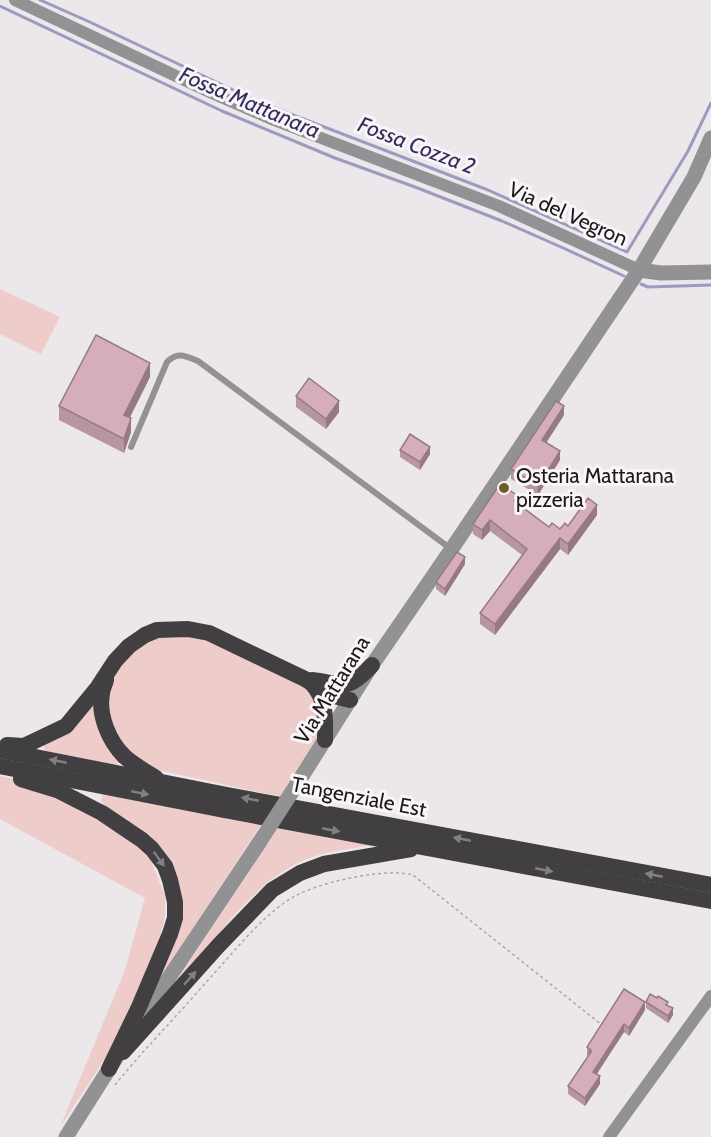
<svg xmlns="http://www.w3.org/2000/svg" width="711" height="1137" font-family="Cabin,sans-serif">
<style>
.green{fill:#edccca}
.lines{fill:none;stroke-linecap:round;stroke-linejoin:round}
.stream{stroke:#9c9bbd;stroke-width:3}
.path{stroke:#aaa6a9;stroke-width:1.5;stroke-dasharray:3 3;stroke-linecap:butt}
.service{stroke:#929193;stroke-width:6}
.minor{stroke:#929193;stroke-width:12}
.tertiary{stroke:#929193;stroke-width:15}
.trunk{stroke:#413f42;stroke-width:16}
.tertiary-bridge{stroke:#929193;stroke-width:15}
.wall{fill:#b896a0}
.shaded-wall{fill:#967a82}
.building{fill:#d6aeba;stroke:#967a82;stroke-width:1.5}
.oneway{fill:#817f82}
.poi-dot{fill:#6d5c2a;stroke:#f9f5f8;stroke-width:2}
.labels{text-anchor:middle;stroke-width:6;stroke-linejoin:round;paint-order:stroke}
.street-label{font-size:21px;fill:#1b1a1b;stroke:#f9f5f8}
.poi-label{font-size:21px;fill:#1b1a1b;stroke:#f9f5f8;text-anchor:start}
.water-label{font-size:22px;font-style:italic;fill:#342e5c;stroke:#f9f5f8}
</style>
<rect width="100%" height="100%" fill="#ece7eb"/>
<g class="green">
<polygon points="0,289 60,317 41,354 0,334"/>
<path d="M198,636C220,646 306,680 316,697C320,703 320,725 318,733C315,749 290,782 281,797L153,769L126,750L108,715L110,681L122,660L154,637Z"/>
<polygon points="93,704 119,763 115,765 46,751 44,749 44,745"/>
<polygon points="0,776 34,783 71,799 143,849 151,861 165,896 165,917 157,949 119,1037 60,1127 125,970 145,898 0,819"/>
<polygon points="103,794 262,823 149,995 176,884 105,807 101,800"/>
<path d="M280,825L372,845C349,849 326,851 304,860C264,878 236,912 209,946C195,964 180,982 165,999Z"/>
</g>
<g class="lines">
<g class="stream">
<polyline points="40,0 92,23 252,99 488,190 627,252 688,151 711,103"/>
<polyline points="0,6 222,111 335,158 415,187 502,221 561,247 624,276"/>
<polyline points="641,284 648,287 711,285"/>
</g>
<path class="path" d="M115,1085C144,1049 178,1015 209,979C232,954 261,917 290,899C314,883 385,867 413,875L602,1025"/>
<path class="service" d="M131,447L167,362C177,351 186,356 198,361L451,549"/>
<g class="minor">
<polyline points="15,0 212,93 274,120 499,206 639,270"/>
<polyline points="609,1137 711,996"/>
</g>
<g class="tertiary">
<polyline points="639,270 661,273 711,272"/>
<polyline points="297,784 372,665 451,550 639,270 694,177 711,138"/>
<polyline points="132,1033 259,843"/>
<polyline points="66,1137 116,1058"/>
</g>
<g class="trunk">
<path d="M106,680C105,685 102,689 102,694C98,715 109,741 124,756C132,764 145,771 156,778"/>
<path d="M312,680C345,684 347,692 372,665"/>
<path d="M313,685C327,701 325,720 325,740"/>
<polyline points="7,745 24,746 66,726 98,687 115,661 129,646 145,635 157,630 188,629 209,633 305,679 330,695 350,700"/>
<polyline points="0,750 227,795 711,885"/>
<polyline points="0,766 224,810 711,901"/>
<polyline points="21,779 57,790 102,813 142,840 152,849 165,866 170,880 175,902 175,918 170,934 139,1007 109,1069"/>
<polyline points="123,1052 219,945 272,890 300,873 324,864 411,849"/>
</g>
<polyline class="tertiary-bridge" points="259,843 297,784"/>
</g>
<g class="wall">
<polygon points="150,377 130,417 131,432 124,453 59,420 59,406"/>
<polygon points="296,396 339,412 326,429 296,407"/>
<polygon points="564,415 546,443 560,460 538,495 511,479 511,469"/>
<polygon points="400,450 430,454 420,470 400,457"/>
<polygon points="518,503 549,527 560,529 597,515 568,555 560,549 495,635 480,624 480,613 522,555 490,531 482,540 473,534 473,524"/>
<polygon points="465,564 445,596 436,589 436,582"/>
<polygon points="646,1002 673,1015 668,1023 646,1008"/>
<polygon points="645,1010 629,1036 624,1032 596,1074 600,1084 585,1106 568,1094 568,1086 588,1056 587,1055 587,1047"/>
</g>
<g class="shaded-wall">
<polygon points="150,363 150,377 124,429 124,415"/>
<polygon points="339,401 339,412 326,429 326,419"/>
<polygon points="564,406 564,415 542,449 542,440"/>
<polygon points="131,418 131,432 124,453 124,439"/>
<polygon points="430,447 430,454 420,470 420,462"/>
<polygon points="560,451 560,460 538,495 538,486"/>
<polygon points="597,505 597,515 568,555 568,544"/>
<polygon points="490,520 490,531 482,540 482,530"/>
<polygon points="560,538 560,549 495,635 495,624"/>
<polygon points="465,557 465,564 445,596 445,589"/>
<polygon points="645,1002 645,1010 629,1036 629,1028"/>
<polygon points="673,1008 673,1015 668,1023 668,1016"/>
<polygon points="624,1024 624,1032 593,1080 593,1072"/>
<polygon points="600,1076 600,1084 585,1106 585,1098"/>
</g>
<g class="building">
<polygon points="96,335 150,363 124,415 131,418 124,439 59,406"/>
<polygon points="309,378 339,401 326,419 296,396"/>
<polygon points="556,401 564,406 542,440 560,451 538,486 511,469"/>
<polygon points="410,434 430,447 420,462 400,450"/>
<polygon points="500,484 518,496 514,501 549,527 552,523 560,529 565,523 568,526 588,498 597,505 568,544 560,538 495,624 480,613 527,549 490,520 482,530 473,524"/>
<polygon points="457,552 465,557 445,589 436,582"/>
<polygon points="624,989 645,1002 629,1028 624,1024 593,1072 600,1076 585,1098 568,1086 591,1052 589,1052 591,1050 587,1047"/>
<polygon points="650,994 657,998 658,996 668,1002 666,1005 673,1008 668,1016 646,1002"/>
</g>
<defs><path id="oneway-solid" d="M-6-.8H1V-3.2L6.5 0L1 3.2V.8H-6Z" transform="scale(1.5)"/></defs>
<g class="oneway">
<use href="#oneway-solid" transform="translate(58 761) rotate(-169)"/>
<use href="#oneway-solid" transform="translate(140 793) rotate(11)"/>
<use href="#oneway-solid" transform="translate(250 799) rotate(-169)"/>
<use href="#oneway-solid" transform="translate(331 830) rotate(11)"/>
<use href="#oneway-solid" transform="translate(462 839) rotate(-169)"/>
<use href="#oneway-solid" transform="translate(159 859) rotate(54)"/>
<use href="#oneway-solid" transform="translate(544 870) rotate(11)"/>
<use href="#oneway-solid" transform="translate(654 875) rotate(-169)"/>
<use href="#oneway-solid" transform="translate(190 978) rotate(-48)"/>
</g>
<circle class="poi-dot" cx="504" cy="488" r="6"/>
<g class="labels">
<g class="street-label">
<text transform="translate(568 214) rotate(24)" y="7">Via del Vegron</text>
<text transform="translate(332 690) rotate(-58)" y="7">Via Mattarana</text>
<text transform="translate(359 797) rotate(11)" y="7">Tangenziale Est</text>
</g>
<g class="poi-label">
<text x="516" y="483">Osteria Mattarana<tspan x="516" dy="24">pizzeria</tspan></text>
</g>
<g class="water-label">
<text transform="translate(250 102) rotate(23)" y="8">Fossa Mattanara</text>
<text transform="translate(417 145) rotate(21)" y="8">Fossa Cozza 2</text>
</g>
</g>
</svg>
